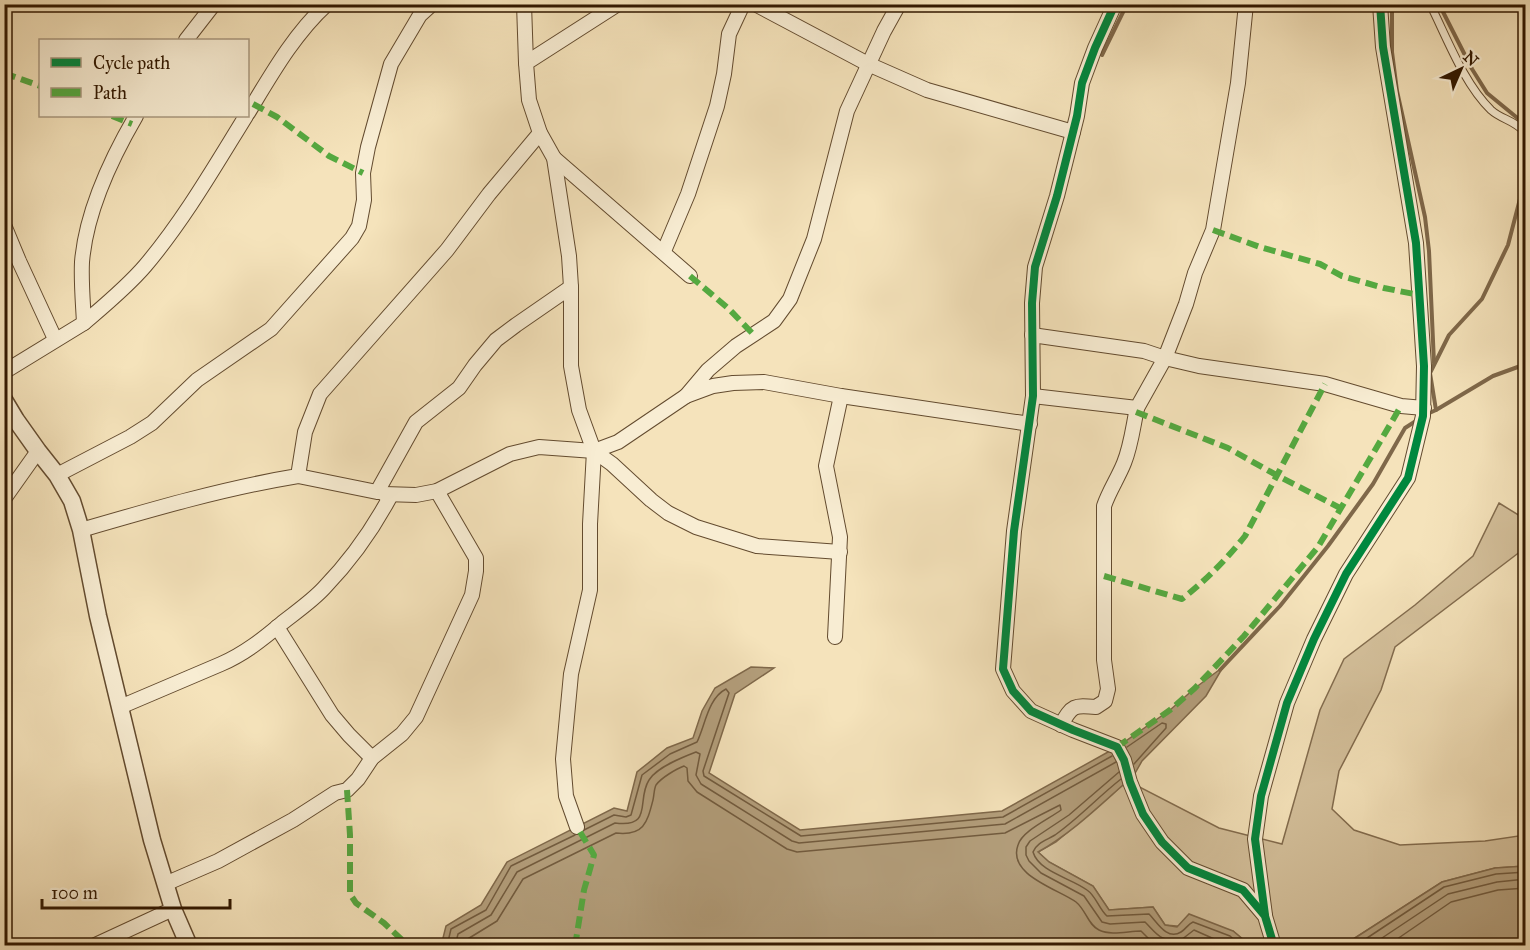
<svg xmlns="http://www.w3.org/2000/svg" width="1530" height="950" font-family="'IM FELL Great Primer',serif">
<style>
.green{fill:#d4c09b;stroke:#836c4e;stroke-width:1.5}
.water{fill:#b39e7b;stroke:#7f684a;stroke-width:1.5}
.lines{fill:none;stroke-linecap:round;stroke-linejoin:round}
.shore{stroke:#725b3e;stroke-width:1.5}
.stream{stroke:#7f684a;stroke-width:4}
.service-casing{stroke:#634b2f;stroke-width:9}
.minor-casing{stroke:#634b2f;stroke-width:16}
.tertiary-casing{stroke:#634b2f;stroke-width:19}
.service{stroke:#f8edd3;stroke-width:7}
.minor{stroke:#f8edd3;stroke-width:14}
.tertiary{stroke:#f8edd3;stroke-width:16}
.quiet{stroke:#54a940;stroke-width:6;stroke-dasharray:12 6;stroke-linecap:butt}
.cycleway-casing{stroke:#f8edd3;stroke-width:11}
.cycleway{stroke:#00873e;stroke-width:8}
</style>
<rect width="100%" height="100%" fill="#f5e3bb"/>
<filter id="stains"><feTurbulence type="fractalNoise" baseFrequency=".00333" numOctaves="4"/><feColorMatrix values="0 0 0 0 .2 0 0 0 0 .09 0 0 0 0 .02 0 0 0 .5 -.17"/></filter>
<radialGradient id="worn" r=".72"><stop offset=".6" stop-color="#630" stop-opacity="0"/><stop offset="1" stop-color="#630" stop-opacity=".3"/></radialGradient>
<polygon class="green" points="1499,503 1520,516 1525,509 1525,548 1395,647 1381,690 1339,771 1332,809 1354,830 1400,845 1485,841 1525,835 1525,866 1495,868 1442,882 1344,945 1250,946 1233,931 1165,925 1153,907 1109,910 1093,886 1049,862 1038,852 1056,842 1123,785 1130,782 1219,828 1282,844 1320,710 1344,659 1415,605 1473,556"/>
<g class="water">
<path d="M751,667L774,668L735,694L709,773L800,830L1002,811L1117,747L1170,710L1195,688L1223,667L1206,696L1142,761L1130,782L1123,785C1096,809 1070,834 1038,852L1049,862L1093,886L1109,910L1153,907L1165,925L1177,927L1189,914L1233,931L1250,945L441,946L446,926L481,905L507,862L614,808L627,811L637,772L667,748L693,738L702,711L715,688Z"/>
<polygon points="1525,866 1525,945 1344,945 1442,882 1495,868"/>
</g>
<g class="lines">
<g class="shore">
<polyline points="1127,747 1162,723 1166,724 1166,728 1134,764"/>
<path d="M1119,772L1069,815L1030,841L1026,847V855L1029,861L1041,873L1084,896L1102,922L1110,924L1145,922C1157,934 1160,942 1181,940L1194,930L1230,946"/>
<path d="M1121,779C1098,797 1079,818 1055,835C1047,840 1036,843 1033,852C1039,872 1071,878 1087,890C1096,896 1099,909 1107,916L1149,914C1157,922 1167,941 1181,932C1186,929 1188,924 1193,922L1230,936L1241,946"/>
<path d="M584,830L614,815L626,817L631,815L642,775L670,754L697,742C705,726 708,698 726,689L729,693L703,771L704,776L801,836L1003,817L1112,756"/>
<polyline points="447,946 451,929 486,910 511,866 575,835"/>
<path d="M455,946L458,934L491,915L517,872L615,823C654,828 636,800 649,780C657,767 683,757 696,752L700,754L696,775L701,784L792,841L799,843L1005,824L1116,762"/>
<path d="M464,946L466,940L497,921L523,879L616,833C644,836 647,823 653,800C654,796 654,789 656,785C661,778 676,769 684,766L687,768L688,781L697,792L787,849L797,852L1005,833L1060,805L1061,810C1049,819 1022,831 1018,845C1007,875 1058,889 1076,902C1086,910 1088,925 1099,930C1111,936 1128,931 1141,931L1156,946"/>
<polyline points="1355,946 1444,887 1496,874 1526,872"/>
<polyline points="1370,946 1448,894 1497,882 1526,879"/>
<polyline points="1387,946 1451,902 1498,890 1526,888"/>
</g>
<g class="stream">
<polyline points="1439,4 1472,69 1487,93 1526,125"/>
<polyline points="1392,10 1392,52 1397,91 1425,217 1429,251 1434,363"/>
<polyline points="1102,55 1127,4"/>
<polyline points="1436,410 1493,376 1526,364"/>
<polyline points="1425,415 1436,410 1430,373 1449,335 1482,299 1508,245 1521,195 1526,166"/>
<polyline points="1220,670 1280,606 1328,546 1373,484 1405,428 1419,419"/>
</g>
<defs>
<path id="service" d="M1430,4C1447,38 1464,84 1491,110C1502,120 1513,119 1526,133"/>
<g id="minor">
<polyline points="524,4 526,63"/>
<polyline points="755,4 868,64 927,90 1073,132"/>
<polyline points="899,4 884,31 847,111 814,239 790,299 774,321 736,346 708,370 686,396 713,386 733,383 764,382 841,396 1030,424"/>
<polyline points="1115,4 1095,48 1082,83 1077,116 1057,196 1035,267 1032,303 1033,396 1014,531 1003,669 1013,691 1031,711 1073,730 1117,747 1124,760 1130,782 1143,814 1162,842 1188,868 1243,890 1265,916 1274,946"/>
<polyline points="186,40 214,4"/>
<path d="M248,113C271,75 294,34 327,4"/>
<polyline points="554,158 690,276"/>
<polyline points="4,225 19,261 55,339"/>
<polyline points="664,251 688,194 717,106 724,74 729,34 743,4"/>
<path d="M84,323C105,305 127,287 145,266C184,220 215,166 246,116"/>
<polyline points="1032,335 1144,351 1165,358 1199,366 1325,384 1401,406 1424,408"/>
<path d="M4,372L84,323C83,303 81,282 82,262C86,212 111,159 136,116"/>
<polyline points="1033,396 1137,408 1165,358 1186,304 1195,273 1213,230 1238,83 1246,4"/>
<polyline points="594,451 612,464 651,500 668,513 696,527 757,546 840,552"/>
<polyline points="57,475 130,437 152,423 197,380 271,329 352,238 359,226 364,200 363,173 368,147 391,64 420,15 432,4"/>
<polyline points="298,476 377,492 416,422 459,388 475,365 496,340 516,325 571,287"/>
<polyline points="384,494 416,495 437,491 510,454 539,447 594,451 618,442 686,396"/>
<polyline points="4,499 38,451"/>
<path d="M81,530C153,509 225,488 298,476L305,432L320,394L447,250L489,194L540,133"/>
<polyline points="277,627 332,715 349,735 372,758"/>
<polyline points="835,637 840,537 826,466 841,396"/>
<path d="M120,707L221,664C244,654 263,639 282,623C296,612 312,601 324,588C351,560 373,529 391,495"/>
<path d="M1061,725C1072,705 1074,705 1096,707L1105,701L1108,689L1104,660V506C1109,491 1118,478 1124,463C1131,446 1133,427 1137,408"/>
<polyline points="577,827 566,796 563,759 571,674 590,590 590,524 594,451 579,410 571,366 571,287 569,256 554,158 540,133 529,100 526,63 618,4"/>
<polyline points="165,884 218,861 293,820 335,793 347,790 358,779 372,758 402,734 416,717 472,595 476,571 476,558 437,491"/>
<polyline points="1265,915 1255,839 1261,796 1287,703 1314,639 1346,574 1408,478 1423,416 1424,366 1416,243 1383,47 1380,4"/>
<polyline points="93,946 173,909"/>
</g>
<polyline id="tertiary" points="4,400 16,420 38,451 57,475 72,501 81,530 98,616 152,840 173,909 189,946"/>
</defs>
<use href="#service" class="service-casing"/>
<use href="#minor" class="minor-casing"/>
<use href="#tertiary" class="tertiary-casing"/>
<use href="#service" class="service"/>
<use href="#minor" class="minor"/>
<use href="#tertiary" class="tertiary"/>
<g class="quiet">
<polyline points="4,73 40,86"/>
<polyline points="253,104 277,117 329,156 363,173"/>
<polyline points="112,116 132,124"/>
<polyline points="1213,230 1260,247 1320,264 1342,276 1384,288 1419,295"/>
<polyline points="690,276 729,309 753,334"/>
<polyline points="1136,412 1228,448 1278,476 1342,509"/>
<path d="M1104,576L1182,599C1206,580 1226,560 1245,536L1325,384"/>
<polyline points="1117,747 1170,710 1195,688 1244,636 1318,547 1401,406"/>
<polyline points="347,790 350,835 350,894 356,903 384,923 401,939 405,946"/>
<polyline points="575,946 584,890 594,855 577,827"/>
</g>
<defs>
<g id="cycleway">
<polyline points="1115,4 1095,48 1082,83 1077,116 1057,196 1035,267 1032,303 1033,396 1014,531 1003,669 1013,691 1031,711 1073,730 1117,747 1124,760 1130,782 1143,814 1162,842 1188,868 1243,890 1265,916 1274,946"/>
<polyline points="1265,915 1255,839 1261,796 1287,703 1314,639 1346,574 1408,478 1423,416 1424,366 1416,243 1383,47 1380,4"/>
</g>
</defs>
<use href="#cycleway" class="cycleway-casing"/>
<use href="#cycleway" class="cycleway"/>
</g>
<rect width="1530" height="950" fill="none" stroke="#f5e3bb" stroke-width="24"/>
<rect x="6" y="6" width="1518" height="938" fill="none" stroke="#321800" stroke-width="3"/>
<rect x="12" y="12" width="1506" height="926" fill="none" stroke="#321800" stroke-width="1.5"/>
<rect x="39" y="39" width="210" height="78" fill="#f8edd3" stroke="#a9987f" stroke-width="1.5"/>
<rect x="51" y="58" width="30" height="9" fill="#00873e" stroke="#a9987f" stroke-width="1.5"/>
<text x="93" y="69" font-size="18" fill="#321800">Cycle path</text>
<rect x="51" y="88" width="30" height="9" fill="#54a940" stroke="#a9987f" stroke-width="1.5"/>
<text x="93" y="99" font-size="18" fill="#321800">Path</text>
<g transform="translate(1461 69) rotate(44)" stroke="#f8edd3" stroke-width="4.5" paint-order="stroke">
<path d="M0-4.5L10 22L0 15L-10 22Z" fill="#321800"/>
<text y="-9" font-size="16" font-weight="bold" text-anchor="middle" fill="#321800">N</text>
</g>
<path d="M42 899v9h188v-9" fill="none" stroke="#321800" stroke-width="3"/>
<text x="51" y="899" font-size="18" fill="#321800" stroke="#f8edd3" stroke-width="4.5" paint-order="stroke">100 m</text>
<rect width="100%" height="100%" filter="url(#stains)"/>
<rect width="100%" height="100%" fill="url(#worn)"/>
</svg>
